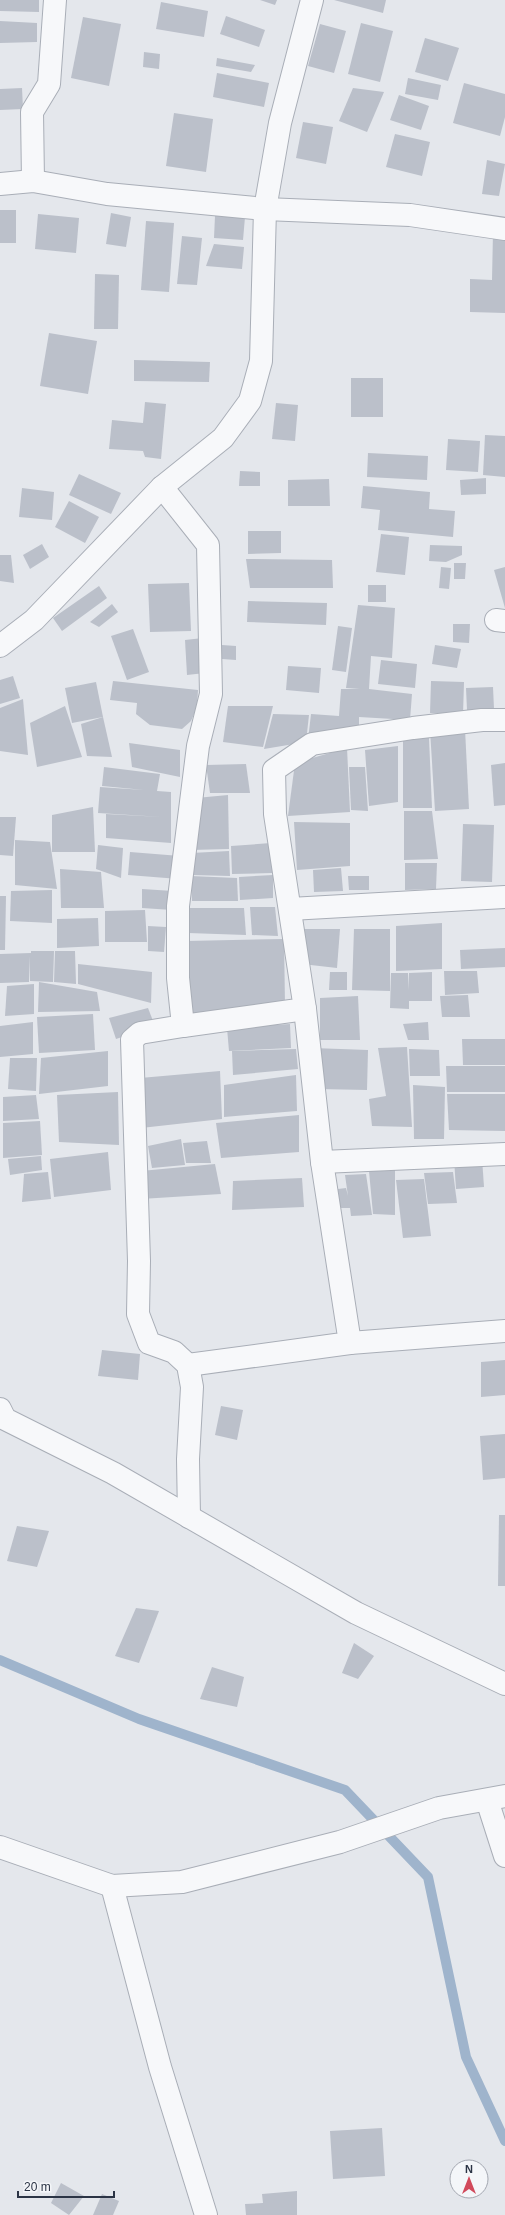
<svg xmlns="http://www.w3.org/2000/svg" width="505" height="2215" font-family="Arial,sans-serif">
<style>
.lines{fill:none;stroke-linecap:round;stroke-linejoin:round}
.stream{stroke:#9fb4cc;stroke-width:10}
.building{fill:#bbc0ca}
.minor-casing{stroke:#a9aeb7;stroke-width:24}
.tertiary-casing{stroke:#a9aeb7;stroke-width:24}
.minor{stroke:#f7f8fa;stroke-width:22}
.tertiary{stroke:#f7f8fa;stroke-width:22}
</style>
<rect width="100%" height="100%" fill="#e4e7ec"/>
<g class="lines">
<polyline class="stream" points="0,1660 139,1719 345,1790 428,1877 466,2057 505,2141"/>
</g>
<g class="building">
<polygon points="0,0 39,0 39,12 0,11"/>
<polygon points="260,0 277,0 275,5"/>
<polygon points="334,0 386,0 383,13"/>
<polygon points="161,2 208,11 204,37 156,29"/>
<polygon points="226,16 265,30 259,47 220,34"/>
<polygon points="83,17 121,24 109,86 71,78"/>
<polygon points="0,21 37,23 37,42 0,43"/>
<polygon points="361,23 393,31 380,82 348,74"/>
<polygon points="320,24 346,31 334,73 308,66"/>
<polygon points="425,38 459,48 448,81 415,72"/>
<polygon points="144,52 160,54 159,69 143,67"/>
<polygon points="217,58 255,65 251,72 216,66"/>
<polygon points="217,73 269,83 264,107 213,97"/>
<polygon points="408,78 441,85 438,100 405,94"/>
<polygon points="464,83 505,94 505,117 500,136 453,123"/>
<polygon points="22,88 23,109 0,110 0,89"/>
<polygon points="353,88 384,92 367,132 339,121"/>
<polygon points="399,95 429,106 421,130 390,120"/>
<polygon points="174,113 213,119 206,172 166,166"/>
<polygon points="303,122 333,127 326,164 296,158"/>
<polygon points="395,134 430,142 422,176 386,167"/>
<polygon points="487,160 505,164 499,196 482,194"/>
<rect x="0" y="210" width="16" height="33"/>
<polygon points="111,213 131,217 126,247 106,244"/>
<polygon points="38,214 79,218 76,253 35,249"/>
<polygon points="215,216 245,217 243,240 214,238"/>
<polygon points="146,221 174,223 169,292 141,290"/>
<polygon points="493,232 505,233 505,313 470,312 470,279 492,280"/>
<polygon points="182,236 202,238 197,285 177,284"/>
<polygon points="214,244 244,247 242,269 206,266"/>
<polygon points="95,274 119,275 118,329 94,329"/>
<polygon points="49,333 97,341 88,394 40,386"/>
<polygon points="134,360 210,362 209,382 134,381"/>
<rect x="351" y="378" width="32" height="39"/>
<polygon points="145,402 166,404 161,459 145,457 143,451 109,449 112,420 143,423"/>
<polygon points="276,403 298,405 295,441 272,439"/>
<polygon points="485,435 505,436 505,477 483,475"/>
<polygon points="448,439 480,441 478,472 446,470"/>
<polygon points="368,453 428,456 427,480 367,477"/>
<polygon points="240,471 260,472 260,486 239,486"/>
<polygon points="79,474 121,493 111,514 69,495"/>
<polygon points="486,478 486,494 461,495 460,480"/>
<polygon points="329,479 330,506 288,506 288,480"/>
<polygon points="363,486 430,492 429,509 455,511 453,537 378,530 380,510 361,508"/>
<polygon points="22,488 54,492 52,520 19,517"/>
<polygon points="69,501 99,517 85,543 55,527"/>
<polygon points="248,531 281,531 281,553 248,554"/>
<polygon points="381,534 409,537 405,575 376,572"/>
<polygon points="42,544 49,557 30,569 23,555"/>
<polygon points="430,545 462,546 462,555 446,562 429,561"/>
<polygon points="0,555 11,555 14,583 0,581"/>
<polygon points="246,559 332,560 333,588 250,588"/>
<polygon points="454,563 466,563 465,579 454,579"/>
<polygon points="441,567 451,568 449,589 439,588"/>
<polygon points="505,567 505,608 494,570"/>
<polygon points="189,583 191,631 150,632 148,584"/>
<rect x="368" y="585" width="18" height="17"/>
<polygon points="99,586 107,598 62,631 53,618"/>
<polygon points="248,601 327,603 326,625 247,622"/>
<polygon points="112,604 118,612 99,627 90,622"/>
<polygon points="358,605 395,608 392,658 371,656 369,689 412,694 410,720 359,717 359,737 308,740 311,714 339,716 341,689 360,689 346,688"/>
<polygon points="453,624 470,624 469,643 453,642"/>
<polygon points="338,626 352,628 346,672 332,670"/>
<polygon points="133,629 149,672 127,680 111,636"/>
<polygon points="203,638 205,673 187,675 185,640"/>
<polygon points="222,645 236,646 236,660 222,659"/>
<polygon points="435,645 461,649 457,668 432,664"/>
<polygon points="381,660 417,664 415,688 378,684"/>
<polygon points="288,666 321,668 319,693 286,690"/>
<polygon points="13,676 20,698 0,704 0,680"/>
<polygon points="113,681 198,690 197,707 191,721 182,729 150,725 136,714 137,703 110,700"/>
<polygon points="431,681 464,682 463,714 430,713"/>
<polygon points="96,682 103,717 72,723 65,688"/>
<polygon points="493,687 494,709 467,710 466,688"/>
<polygon points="23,699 28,755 0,751 0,708"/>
<polygon points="65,706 82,757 37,767 30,723"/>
<polygon points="228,706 273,706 263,747 223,742"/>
<polygon points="273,714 309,715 306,742 264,749"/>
<polygon points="103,717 112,757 87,756 81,724"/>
<polygon points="465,729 469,809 435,811 430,730"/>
<polygon points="429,738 432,808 403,808 403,739"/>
<polygon points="129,743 180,750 180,777 132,767"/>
<polygon points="398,746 398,802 369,806 365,750"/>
<polygon points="347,748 350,812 288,816 295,763"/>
<polygon points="505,763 505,805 494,806 491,765"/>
<polygon points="246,764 250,793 210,793 206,765"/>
<polygon points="104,767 160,774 157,791 171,792 171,843 106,838 106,814 162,817 98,813 100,787 144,790 102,786"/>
<polygon points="349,767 365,767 368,811 351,810"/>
<polygon points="228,795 229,849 191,850 196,798"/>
<polygon points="93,807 95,852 52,852 52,815"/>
<polygon points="404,811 432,811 438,859 404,860"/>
<polygon points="0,817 16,817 13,856 0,855"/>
<polygon points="294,822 350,823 350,866 297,870"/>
<polygon points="463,824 494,825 492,882 461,881"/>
<polygon points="15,840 50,842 57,889 15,885"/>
<polygon points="271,843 272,873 232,874 231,846"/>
<polygon points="98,845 123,848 121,878 96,869"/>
<polygon points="229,851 230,876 192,875 191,853"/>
<polygon points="130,852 180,856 179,879 128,875"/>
<polygon points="405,863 437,863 436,889 405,890"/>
<polygon points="341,868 343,891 314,892 313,870"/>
<polygon points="60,869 101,872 104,908 61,908"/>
<polygon points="273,875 273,898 240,900 239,877"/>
<polygon points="191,876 237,878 238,901 192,901"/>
<polygon points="348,876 369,876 369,890 349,890"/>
<polygon points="142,889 173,891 172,910 142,908"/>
<polygon points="52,890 52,923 10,921 11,891"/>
<polygon points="0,896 6,896 5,950 0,950"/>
<polygon points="250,907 275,907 278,936 252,935"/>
<polygon points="186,908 244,908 246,935 188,933"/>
<polygon points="145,910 147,942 105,942 105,911"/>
<polygon points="98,918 99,946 57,948 57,919"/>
<polygon points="442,923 442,969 396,971 396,926"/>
<polygon points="148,926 166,927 164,952 148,951"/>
<polygon points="302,929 340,929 337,968 302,964"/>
<polygon points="354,929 390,929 390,991 352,990"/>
<polygon points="284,939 285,1006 192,1016 186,941"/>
<polygon points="505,948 505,967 461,969 460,950"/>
<polygon points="31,951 54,951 53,982 30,981 30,956 29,982 0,983 0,954 31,953"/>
<polygon points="55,951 75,951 76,984 54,982"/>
<polygon points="78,964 152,972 151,1003 78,984"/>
<polygon points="444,971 477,971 479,993 445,995"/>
<polygon points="330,972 347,972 347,990 329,990"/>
<polygon points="432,972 432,1001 409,1001 409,1009 390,1008 391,973 408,973 409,990 409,973"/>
<polygon points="39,982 97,992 100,1011 38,1012"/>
<polygon points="34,984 34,1014 5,1016 7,986"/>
<polygon points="468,995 470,1017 442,1017 440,996"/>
<polygon points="358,996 360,1040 320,1040 320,998"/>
<polygon points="148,1008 155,1026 116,1039 109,1018"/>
<polygon points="93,1014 95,1050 39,1053 37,1017"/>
<polygon points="33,1022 33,1054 0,1057 0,1026"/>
<polygon points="428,1022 429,1040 408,1040 403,1024"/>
<polygon points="290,1024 291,1048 229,1051 227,1028"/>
<polygon points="462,1039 505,1039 505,1065 463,1065"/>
<polygon points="407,1047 412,1127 372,1126 369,1099 386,1096 378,1048"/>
<polygon points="313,1048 368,1050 367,1090 318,1089"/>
<polygon points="296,1049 298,1069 233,1075 232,1051"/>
<polygon points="409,1049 439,1050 440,1076 410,1076"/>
<polygon points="108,1051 108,1086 39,1094 41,1058"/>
<polygon points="10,1058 37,1058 36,1091 8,1089"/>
<polygon points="446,1066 505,1066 505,1092 447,1092"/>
<polygon points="220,1071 222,1119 141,1128 140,1078"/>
<polygon points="296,1075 297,1111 224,1117 224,1085"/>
<polygon points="413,1085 445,1087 444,1139 414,1139"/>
<polygon points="118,1092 119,1145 59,1142 57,1095"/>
<polygon points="447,1094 505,1094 505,1131 449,1130"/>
<polygon points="36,1095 39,1119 3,1121 3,1097"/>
<polygon points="299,1115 299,1152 221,1158 216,1123"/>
<polygon points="40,1121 42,1155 3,1158 3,1123"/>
<polygon points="181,1139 185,1165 152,1168 148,1146"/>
<polygon points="207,1141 211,1163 186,1163 183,1143"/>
<polygon points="108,1152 111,1190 54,1197 50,1159"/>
<polygon points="41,1156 42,1170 10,1175 8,1159"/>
<polygon points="482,1158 484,1187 456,1189 454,1159"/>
<polygon points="215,1164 221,1194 141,1199 141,1171"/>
<polygon points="395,1170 395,1215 373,1214 369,1171"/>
<polygon points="48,1172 51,1199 22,1202 24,1174"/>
<polygon points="453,1172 457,1203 428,1204 424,1173"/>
<polygon points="366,1174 372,1215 351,1216 350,1208 333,1208 330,1190 346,1188 348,1196 345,1175"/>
<polygon points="302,1178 304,1207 232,1210 233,1181"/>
<polygon points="424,1179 431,1236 403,1238 396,1180"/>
<polygon points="102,1350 140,1354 138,1380 98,1376"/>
<polygon points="505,1360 505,1395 481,1397 481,1362"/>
<polygon points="221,1406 243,1410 237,1440 215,1435"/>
<polygon points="505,1434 505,1478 483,1480 480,1436"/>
<polygon points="499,1515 505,1515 505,1586 498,1586"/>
<polygon points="17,1526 49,1531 37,1567 7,1561"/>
<polygon points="136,1608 159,1611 139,1663 115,1656"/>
<polygon points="354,1643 374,1656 358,1679 342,1673"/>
<polygon points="212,1667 244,1677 237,1707 200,1699"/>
<polygon points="382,2128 385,2176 333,2179 330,2131"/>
<polygon points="61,2183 84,2196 69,2215 51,2203"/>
<polygon points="297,2191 297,2215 246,2215 245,2204 263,2203 262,2194"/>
<polygon points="102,2194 119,2201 113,2215 93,2215"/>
</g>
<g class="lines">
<defs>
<g id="minor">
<polyline points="33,181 32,112 49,84 55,0"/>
<polyline points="0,184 33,181 107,194 265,209 410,215 505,229"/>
<polyline points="162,487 208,545 211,694 198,746 178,906 178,978 183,1026 140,1033 132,1040 139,1261 138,1314 149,1343 174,1352 188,1365 192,1387 188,1459 189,1517"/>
<polyline points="496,620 505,621"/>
<polyline points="0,646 34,620 162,487 223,438 250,401 261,361 265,209 280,123 312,0"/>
<polyline points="290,909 505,897"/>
<polyline points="183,1026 305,1009 275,814 274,770 312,744 413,728 482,720 505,720"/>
<polyline points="322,1162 505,1154"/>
<polyline points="350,1343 505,1331"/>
<polyline points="188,1365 350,1343 322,1162 305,1009"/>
<polyline points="0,1409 5,1419 113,1473 356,1613 505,1684"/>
<polyline points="487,1800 505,1856"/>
<polyline points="112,1886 160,2067 206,2215"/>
</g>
<polyline id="tertiary" points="0,1847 112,1886 182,1882 340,1842 439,1808 505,1796"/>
</defs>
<use href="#minor" class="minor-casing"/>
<use href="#tertiary" class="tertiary-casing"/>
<use href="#minor" class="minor"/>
<use href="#tertiary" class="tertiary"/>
</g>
<g transform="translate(469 2179)"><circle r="19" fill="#f4f6f9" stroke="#a4a8b1"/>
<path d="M0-3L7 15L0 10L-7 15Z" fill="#d1495b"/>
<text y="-6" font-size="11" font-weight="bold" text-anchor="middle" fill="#2b3445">N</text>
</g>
<path d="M18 2191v6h96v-6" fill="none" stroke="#2b3445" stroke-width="2"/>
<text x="24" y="2191" font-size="12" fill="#2b3445" stroke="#f4f6f9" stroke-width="3" paint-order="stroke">20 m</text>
</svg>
